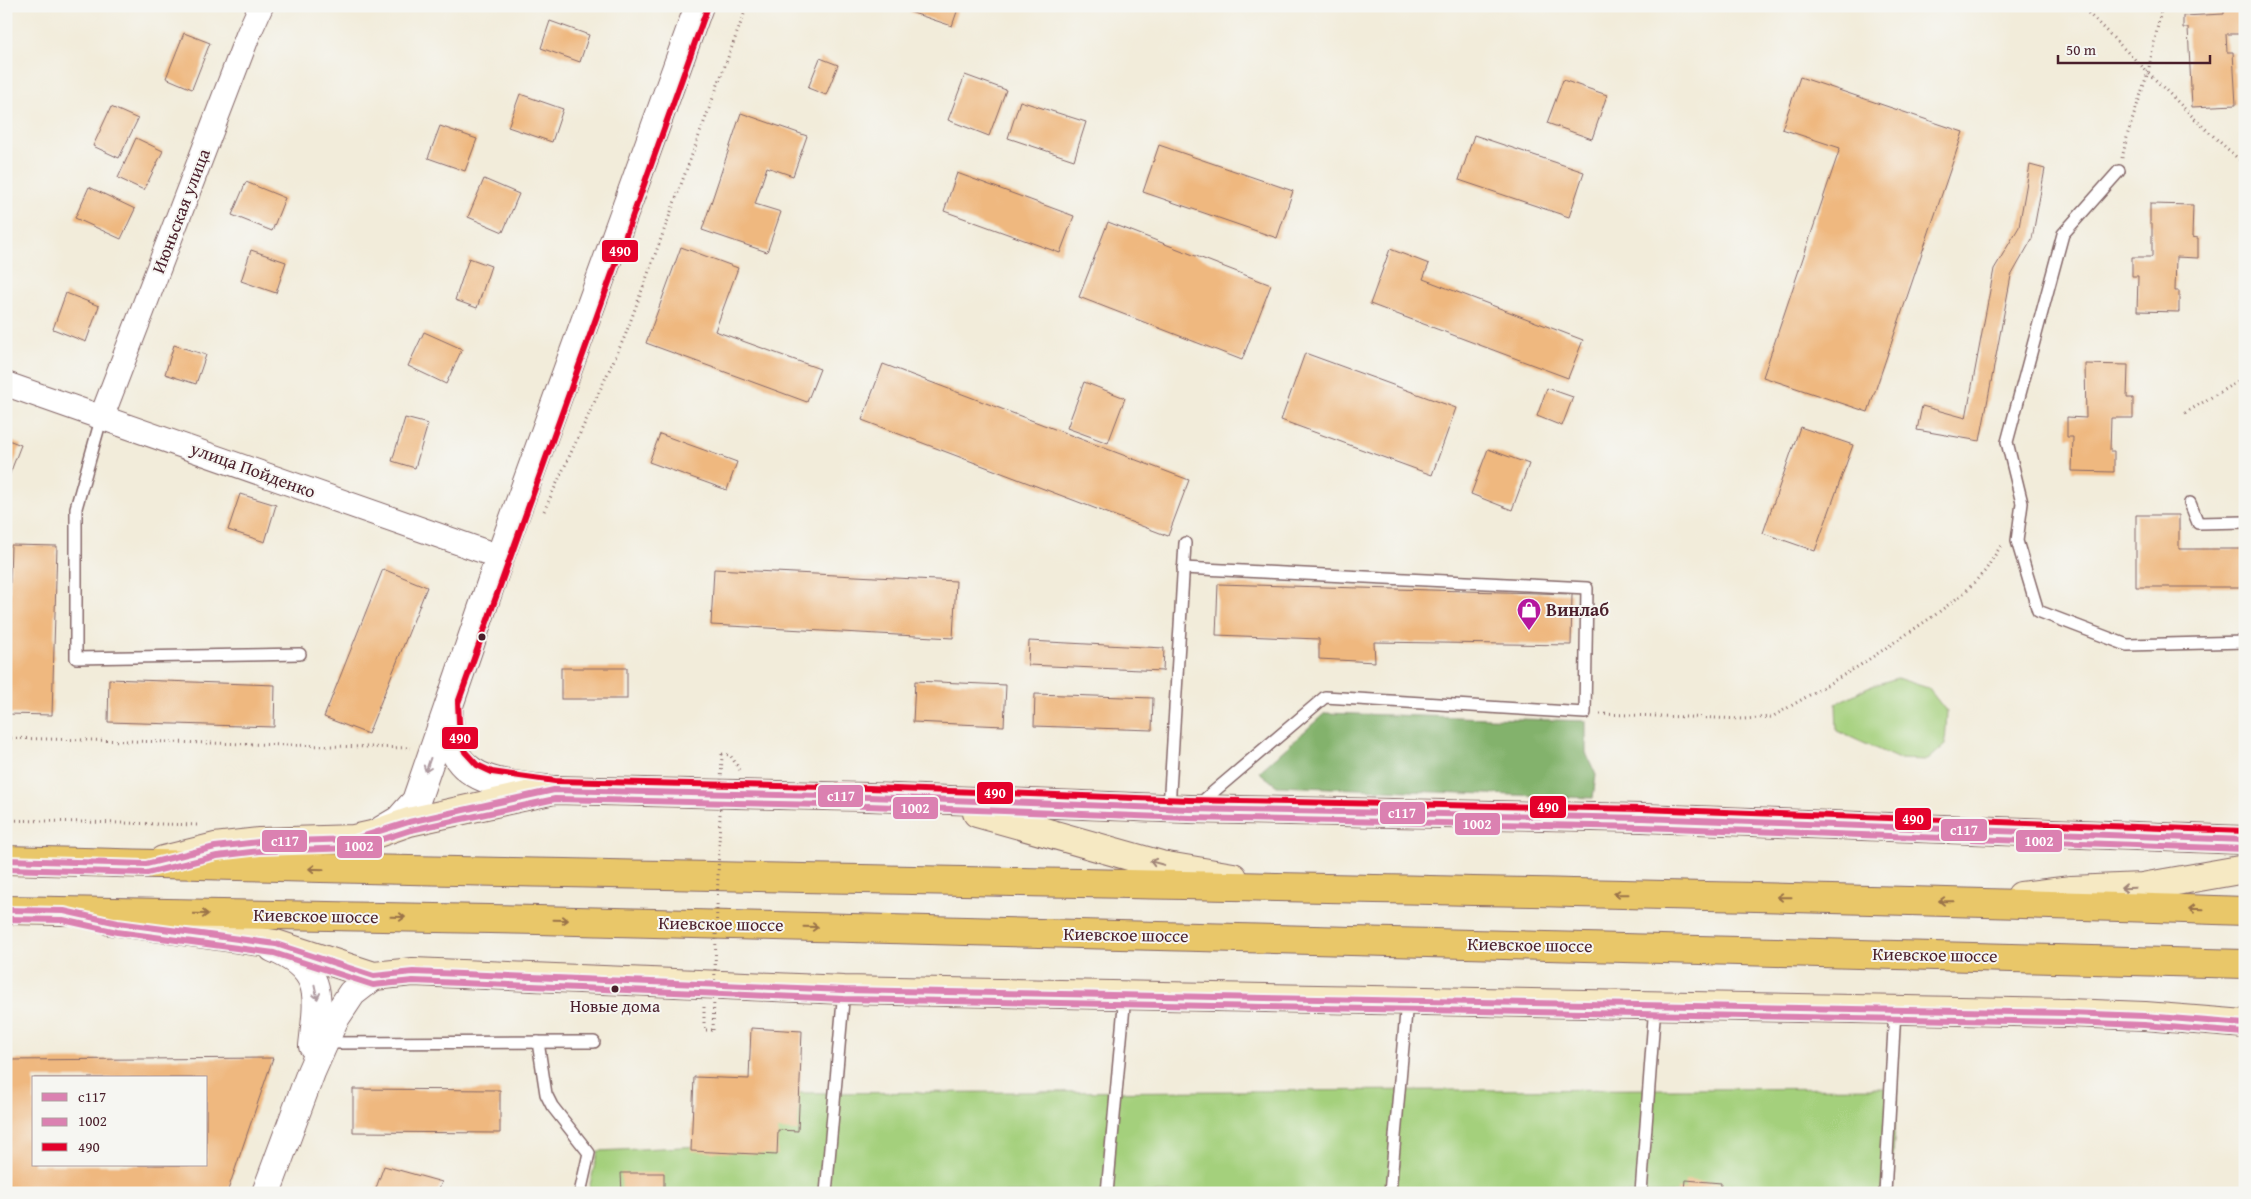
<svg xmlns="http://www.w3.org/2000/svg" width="2251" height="1199" font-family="'Gentium Book Plus',serif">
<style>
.green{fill:#a4d07c;stroke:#777854}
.forest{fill:#83b26c;stroke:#66684c}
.building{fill:#efb87f;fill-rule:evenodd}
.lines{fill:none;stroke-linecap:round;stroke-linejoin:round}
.service-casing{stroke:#856768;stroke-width:14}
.minor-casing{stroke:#856768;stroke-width:26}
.tertiary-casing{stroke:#856768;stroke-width:30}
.secondary-casing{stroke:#856768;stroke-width:30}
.trunk-casing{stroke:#856768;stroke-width:30}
.path{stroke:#856768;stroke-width:3;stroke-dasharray:1 4;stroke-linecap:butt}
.service{stroke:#fff;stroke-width:11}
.minor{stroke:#fff;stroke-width:24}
.tertiary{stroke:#fff;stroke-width:28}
.secondary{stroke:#f6e9c3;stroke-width:28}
.trunk{stroke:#e9c769;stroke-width:28}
.path-bridge{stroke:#856768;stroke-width:3;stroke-dasharray:1 4;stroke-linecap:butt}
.bus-1-casing{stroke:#f6f6f2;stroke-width:10}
.bus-2-casing{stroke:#f6f6f2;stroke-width:10}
.bus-3-casing{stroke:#f6f6f2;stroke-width:10}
.bus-1{stroke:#db81b1;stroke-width:6}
.bus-2{stroke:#db81b1;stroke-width:6}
.bus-3{stroke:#e4002b;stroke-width:6}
.oneway{stroke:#ae9aa0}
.oneway2{stroke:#a08477}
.oneway3{stroke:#9a734a}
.bus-dot{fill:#4a1f2b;stroke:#f6f6f2;stroke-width:2}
.labels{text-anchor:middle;stroke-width:4;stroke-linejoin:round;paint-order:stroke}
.bus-label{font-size:17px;fill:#4a1f2b;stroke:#f6f6f2}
.street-label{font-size:18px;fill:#4a1f2b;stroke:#f6f6f2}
.poi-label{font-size:18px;font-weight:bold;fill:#4a1f2b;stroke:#f6f6f2;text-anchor:start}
.line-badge{stroke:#f6f6f2;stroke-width:2}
.badge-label{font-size:14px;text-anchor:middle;font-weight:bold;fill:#fff}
</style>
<rect width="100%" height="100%" fill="#f6f6f2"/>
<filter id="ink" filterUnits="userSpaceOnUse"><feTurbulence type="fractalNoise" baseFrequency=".02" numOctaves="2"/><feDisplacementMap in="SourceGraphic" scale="10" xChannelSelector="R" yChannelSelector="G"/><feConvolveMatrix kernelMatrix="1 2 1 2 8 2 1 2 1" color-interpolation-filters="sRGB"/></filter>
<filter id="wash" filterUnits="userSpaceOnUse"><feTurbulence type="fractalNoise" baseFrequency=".0096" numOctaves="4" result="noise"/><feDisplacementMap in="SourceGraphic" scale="20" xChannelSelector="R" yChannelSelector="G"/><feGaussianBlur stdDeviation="1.12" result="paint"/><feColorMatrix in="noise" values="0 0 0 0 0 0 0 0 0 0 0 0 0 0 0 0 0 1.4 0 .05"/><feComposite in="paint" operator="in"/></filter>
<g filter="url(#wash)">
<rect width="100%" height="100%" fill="#f2ecda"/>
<g class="green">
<polygon points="1897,678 1928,688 1947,712 1945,745 1928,760 1899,759 1837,731 1836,704 1868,687"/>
<polygon points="1898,1088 1890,1193 588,1193 598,1151 703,1146 788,1093"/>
</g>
<polygon class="forest" points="1325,713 1586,721 1586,753 1596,775 1593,798 1277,786 1259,772"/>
<g id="blocks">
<g class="building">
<polygon points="911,6 959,6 952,26 910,12"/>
<polygon points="2224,6 2245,6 2245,34 2226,34 2227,52 2233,52 2236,105 2192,107 2188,28 2183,28 2183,16 2224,14"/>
<polygon points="550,21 589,35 580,62 541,48"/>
<polygon points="184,33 210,43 192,89 166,78"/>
<polygon points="820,58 838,65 826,95 808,88"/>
<polygon points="965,75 1006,90 989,136 948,120"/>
<polygon points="1800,77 1963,132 1868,412 1763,377 1840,148 1782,129"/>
<polygon points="1563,80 1607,95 1592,139 1547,123"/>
<polygon points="520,94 563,109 552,142 508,127"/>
<polygon points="1020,101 1086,122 1074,160 1008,138"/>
<polygon points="111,107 138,119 119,158 93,146"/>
<polygon points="741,113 807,136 793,176 767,167 755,204 781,212 767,252 702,230"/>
<polygon points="440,126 477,139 465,171 428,158"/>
<polygon points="1474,135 1584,172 1569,217 1459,180"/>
<polygon points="136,138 163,151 144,190 118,178"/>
<polygon points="1159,145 1293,191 1277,238 1143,192"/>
<polygon points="2030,165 2045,169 2032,239 2011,276 1980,441 1917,430 1922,406 1966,418 1994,269 2019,227"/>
<polygon points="957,173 1074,216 1060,253 944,211"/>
<polygon points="484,179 519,194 503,232 468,217"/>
<polygon points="246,182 285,198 272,231 232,215"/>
<polygon points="89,187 135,209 121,239 75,218"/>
<polygon points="2150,204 2193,205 2192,237 2198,238 2198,258 2176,257 2175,291 2179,291 2179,312 2137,311 2138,276 2132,276 2132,257 2152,257 2152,224 2150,224"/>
<polygon points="1108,222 1271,285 1242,360 1079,297"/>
<polygon points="681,247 738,268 715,331 820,369 807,402 646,343"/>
<polygon points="1390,249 1429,264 1423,279 1583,340 1568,378 1370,304"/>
<polygon points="251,250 286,262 276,293 241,281"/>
<polygon points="469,258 491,266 477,308 455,300"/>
<polygon points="66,293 99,306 86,342 53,329"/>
<polygon points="424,332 462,349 446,384 408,366"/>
<polygon points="174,345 206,355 196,384 165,374"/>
<polygon points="1305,353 1456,408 1432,475 1281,420"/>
<polygon points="883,364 1189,480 1168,536 862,420"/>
<polygon points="2085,364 2128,365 2127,398 2133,398 2133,418 2111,418 2110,451 2114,451 2114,472 2072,471 2073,437 2067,437 2067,417 2086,418"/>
<polygon points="1084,382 1125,398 1108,443 1067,428"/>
<polygon points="1547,388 1573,397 1562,426 1537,416"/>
<polygon points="405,418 428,424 415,468 392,461"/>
<polygon points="1800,427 1853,445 1815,551 1763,533"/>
<polygon points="660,434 737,462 727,490 649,462"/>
<polygon points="6,439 21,445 9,476 6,475"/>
<polygon points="1488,449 1529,464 1512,510 1471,494"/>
<polygon points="240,494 276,505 265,542 228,530"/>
<polygon points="2136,515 2179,515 2179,549 2245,549 2245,587 2136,587"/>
<polygon points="11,545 57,546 52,715 6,714"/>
<polygon points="383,569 427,587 368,734 324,717"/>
<polygon points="714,569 956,581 953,638 711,625"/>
<polygon points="1218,584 1572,594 1571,645 1374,642 1375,662 1319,659 1319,639 1216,635"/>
<polygon points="1029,641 1164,648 1163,671 1028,665"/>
<rect x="561" y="668" width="66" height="31"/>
<polygon points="109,679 275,685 274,727 108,722"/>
<polygon points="915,681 1006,685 1004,726 913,722"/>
<polygon points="1035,694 1153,698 1152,730 1034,726"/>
<polygon points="751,1028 802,1031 798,1131 778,1130 777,1155 691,1151 694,1077 749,1079"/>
<path d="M273,1058L227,1193H6V1060ZM34,1078H206V1165H34Z"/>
<polygon points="353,1089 500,1090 500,1133 353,1132"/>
<polygon points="384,1166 442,1182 437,1193 386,1193 376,1188"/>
<polygon points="621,1173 664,1173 664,1193 622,1193"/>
<polygon points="1686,1180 1721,1183 1720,1193 1677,1193 1677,1189 1685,1190"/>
</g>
</g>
</g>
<g filter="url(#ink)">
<use href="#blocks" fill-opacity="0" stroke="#856768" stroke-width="1"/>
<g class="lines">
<defs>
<g id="service">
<polyline points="2119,171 2063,234 2007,442 2022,503 2017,541 2038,611 2127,645 2245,642"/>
<polyline points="102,416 76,508 76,658 300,654"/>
<polyline points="2190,503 2198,523 2245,522"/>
<polyline points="1183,568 1587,588 1585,713 1325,697 1198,805"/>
<polyline points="1169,808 1185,543"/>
<polyline points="538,1042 546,1094 552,1106 589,1153 580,1193"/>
<polyline points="325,1043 594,1042"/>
<polyline points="826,1193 844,990"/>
<polyline points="1107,1193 1125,995"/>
<polyline points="1390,1193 1407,1001"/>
<polyline points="1641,1193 1655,1005"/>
<polyline points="1885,1193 1895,1010"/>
</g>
<g id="minor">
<polyline points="6,384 500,557"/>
<polyline points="102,416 248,35 261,6"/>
</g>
<g id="tertiary">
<path d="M449,713C449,722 449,732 451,741C461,786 517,785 553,790"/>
<polyline points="382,830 399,820 416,801 500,557 699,6"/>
<path d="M273,948C326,970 318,998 313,1046"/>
<polyline points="266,1193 311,1072 334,1020 352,993 374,976"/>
</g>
<g id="secondary">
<polyline points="977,813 1161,865 1233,877"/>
<polyline points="163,860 215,847 259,842 354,839 372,835 409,822 554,790 869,797 1189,809 1642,818 2245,840"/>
<polyline points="2021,896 2071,890 2142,887 2245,869"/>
<polyline points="110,921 276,944 374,976 413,972 844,990 2068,1013 2145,1016 2245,1024"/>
</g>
<g id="trunk">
<path d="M6,860C752,881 1499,886 2245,911"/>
<polyline points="6,910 538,920 2245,964"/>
</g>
</defs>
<use href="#service" class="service-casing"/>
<use href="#minor" class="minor-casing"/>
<use href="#tertiary" class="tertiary-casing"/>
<use href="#secondary" class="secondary-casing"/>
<use href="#trunk" class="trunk-casing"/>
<g class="path">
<polyline points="2081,6 2197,121 2245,165"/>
<polyline points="2122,158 2128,133 2148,72 2162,6"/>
<polyline points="2185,413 2245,377"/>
<polyline points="544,511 625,336 747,6"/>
<polyline points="1600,714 1744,719 1772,717 1859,666 1935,615 1965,592 1985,571 2002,544"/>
<polyline points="6,738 411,748"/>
<polyline points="722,754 730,755 740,770"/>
<polyline points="6,820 198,825"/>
<polyline points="704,1007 704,1030 713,1030"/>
</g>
<use href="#service" class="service"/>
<use href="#minor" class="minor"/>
<use href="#tertiary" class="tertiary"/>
<use href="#secondary" class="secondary"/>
<use href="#trunk" class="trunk"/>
<polyline class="path-bridge" points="713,1030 722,754"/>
<defs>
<g id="bus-1">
<polyline points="6,860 146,864 215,847 259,842 354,839 409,822 554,790 869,797 1189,809 1642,818 2245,840"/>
<polyline points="6,910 64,911 118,923 276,944 374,976 413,972 844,990 2068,1013 2145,1016 2245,1024"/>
</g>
<g id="bus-2">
<polyline points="6,869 147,873 217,856 260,851 355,848 411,830 555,799 869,806 1189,818 1642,827 2245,849"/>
<polyline points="6,919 63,920 117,932 274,953 373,985 413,981 844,999 2068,1022 2144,1025 2244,1033"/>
</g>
<polyline id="bus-3" points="707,9 458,703 460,739 465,752 477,765 492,772 555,781 869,788 1189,800 1642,809 2245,831"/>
</defs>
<use href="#bus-1" class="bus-1-casing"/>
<use href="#bus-2" class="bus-2-casing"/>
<use href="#bus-3" class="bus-3-casing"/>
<use href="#bus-1" class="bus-1"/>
<use href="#bus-2" class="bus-2"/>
<use href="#bus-3" class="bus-3"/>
</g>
<defs><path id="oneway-shaft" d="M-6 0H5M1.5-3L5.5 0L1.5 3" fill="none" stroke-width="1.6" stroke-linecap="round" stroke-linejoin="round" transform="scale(1.25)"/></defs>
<g class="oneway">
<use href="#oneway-shaft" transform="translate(428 765) rotate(109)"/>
<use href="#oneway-shaft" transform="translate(316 992) rotate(78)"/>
</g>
<g class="oneway2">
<use href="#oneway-shaft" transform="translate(1157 863) rotate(-165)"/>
<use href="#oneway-shaft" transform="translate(2128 888) rotate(178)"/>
</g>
<g class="oneway3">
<use href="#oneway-shaft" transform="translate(316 869) rotate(-178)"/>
<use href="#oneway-shaft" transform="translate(1621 894) rotate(-179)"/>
<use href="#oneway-shaft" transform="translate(1784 897) rotate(-179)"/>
<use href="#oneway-shaft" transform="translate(1946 901) rotate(-179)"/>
<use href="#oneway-shaft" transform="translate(2196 909) rotate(-178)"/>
<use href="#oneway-shaft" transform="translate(201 914) rotate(1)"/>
<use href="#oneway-shaft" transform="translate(398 917) rotate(1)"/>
<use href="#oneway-shaft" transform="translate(561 920) rotate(1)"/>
<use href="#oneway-shaft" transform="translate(811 927) rotate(1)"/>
</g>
</g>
<defs>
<symbol id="shop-pin" viewBox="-11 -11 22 30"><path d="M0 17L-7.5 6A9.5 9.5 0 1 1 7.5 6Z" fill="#b5179e" stroke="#f6f6f2"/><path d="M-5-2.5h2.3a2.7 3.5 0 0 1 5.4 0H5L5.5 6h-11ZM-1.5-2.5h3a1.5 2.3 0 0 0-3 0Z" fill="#fff"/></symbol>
</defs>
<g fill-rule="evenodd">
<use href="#shop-pin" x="1515" y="596" width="28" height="38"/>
</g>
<g class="bus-dot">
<circle cx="482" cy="637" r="4.5"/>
<circle cx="615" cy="989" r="4.5"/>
</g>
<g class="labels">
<g class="bus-label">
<text x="615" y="1012">Новые дома</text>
</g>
<g class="street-label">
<text transform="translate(181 211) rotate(-69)" y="6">Июньская улица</text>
<text transform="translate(253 470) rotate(20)" y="6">улица Пойденко</text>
<text transform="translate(316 916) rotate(1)" y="6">Киевское шоссе</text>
<text transform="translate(721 924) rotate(1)" y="6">Киевское шоссе</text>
<text transform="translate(1126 935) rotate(1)" y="6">Киевское шоссе</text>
<text transform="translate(1530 945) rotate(1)" y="6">Киевское шоссе</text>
<text transform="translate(1935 955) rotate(1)" y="6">Киевское шоссе</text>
</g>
<g class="poi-label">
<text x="1546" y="616">Винлаб</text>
</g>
</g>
<g class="line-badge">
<rect x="601" y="239" width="38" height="24" rx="5" fill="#e4002b"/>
<rect x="441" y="726" width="38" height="24" rx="5" fill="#e4002b"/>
<rect x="976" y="781" width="38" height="24" rx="5" fill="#e4002b"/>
<rect x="817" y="784" width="47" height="24" rx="5" fill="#db81b1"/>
<rect x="1529" y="795" width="38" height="24" rx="5" fill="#e4002b"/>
<rect x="892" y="796" width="47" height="24" rx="5" fill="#db81b1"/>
<rect x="1379" y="801" width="47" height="24" rx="5" fill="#db81b1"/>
<rect x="1894" y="807" width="38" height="24" rx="5" fill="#e4002b"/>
<rect x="1454" y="812" width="47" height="24" rx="5" fill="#db81b1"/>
<rect x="1940" y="818" width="48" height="24" rx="5" fill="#db81b1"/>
<rect x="261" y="829" width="47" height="24" rx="5" fill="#db81b1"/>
<rect x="2015" y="829" width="48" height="24" rx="5" fill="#db81b1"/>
<rect x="336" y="835" width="47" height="24" rx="5" fill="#db81b1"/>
</g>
<g class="badge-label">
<text x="620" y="256">490</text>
<text x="460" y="743">490</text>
<text x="995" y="798">490</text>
<text x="841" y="801">с117</text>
<text x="1548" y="812">490</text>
<text x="915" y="813">1002</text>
<text x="1402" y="818">с117</text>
<text x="1913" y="824">490</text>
<text x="1477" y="829">1002</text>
<text x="1964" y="835">с117</text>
<text x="285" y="846">с117</text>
<text x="2039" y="846">1002</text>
<text x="359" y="851">1002</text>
</g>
<rect width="2251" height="1199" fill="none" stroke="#f6f6f2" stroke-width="25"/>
<rect x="32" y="1076" width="175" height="90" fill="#f6f6f2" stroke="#b1a0a2"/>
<rect x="42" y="1093" width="25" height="8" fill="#db81b1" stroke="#b1a0a2"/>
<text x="78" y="1102" font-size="15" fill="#4a1f2b">с117</text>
<rect x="42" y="1118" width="25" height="8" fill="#db81b1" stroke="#b1a0a2"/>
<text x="78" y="1126" font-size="15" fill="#4a1f2b">1002</text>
<rect x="42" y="1143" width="25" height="8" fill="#e4002b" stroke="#b1a0a2"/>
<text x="78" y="1152" font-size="15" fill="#4a1f2b">490</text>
<path d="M2058 55v8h152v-8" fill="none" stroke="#4a1f2b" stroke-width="2.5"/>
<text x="2066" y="55" font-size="15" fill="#4a1f2b" stroke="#f6f6f2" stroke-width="4" paint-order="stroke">50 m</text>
</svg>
